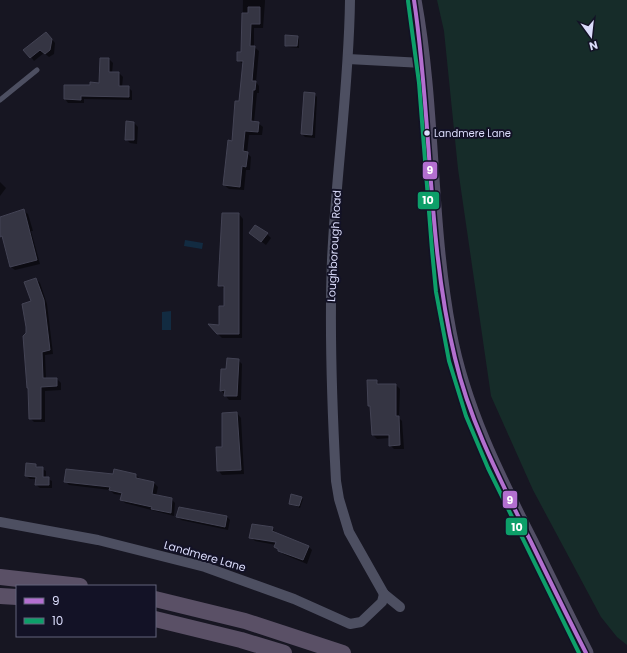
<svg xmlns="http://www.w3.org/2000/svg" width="627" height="653" font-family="Poppins,sans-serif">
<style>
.green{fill:#162c29}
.water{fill:#122b41}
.shadow{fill:#0007;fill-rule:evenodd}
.building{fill:#353543;stroke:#434354}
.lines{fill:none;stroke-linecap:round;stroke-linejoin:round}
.service{stroke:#4d4f61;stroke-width:5}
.minor{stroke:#4d4f61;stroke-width:10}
.primary{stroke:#534f66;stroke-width:15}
.trunk{stroke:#5a5066;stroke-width:16}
.bus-1-casing{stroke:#131226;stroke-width:7}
.bus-2-casing{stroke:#131226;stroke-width:7}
.bus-1{stroke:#b36fd0;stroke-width:4}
.bus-2{stroke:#0d9f69;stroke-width:4}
.bus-dot{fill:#dbdcfb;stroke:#131226;stroke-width:1.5}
.labels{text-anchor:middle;stroke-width:4;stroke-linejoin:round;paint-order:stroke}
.bus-label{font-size:10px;fill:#dbdcfb;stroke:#131226;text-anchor:start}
.street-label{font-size:11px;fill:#dbdcfb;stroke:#131226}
.line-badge{stroke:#131226;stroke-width:1.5}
.badge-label{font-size:11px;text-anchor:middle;font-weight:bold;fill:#fff}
</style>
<rect width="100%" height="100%" fill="#171622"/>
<polygon class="green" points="437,0 627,0 627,645 617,637 601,617 533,490 491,396 458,169 444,31"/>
<g class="water">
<polygon points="185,240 203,243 202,249 184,246"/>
<polygon points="171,311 171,330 162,330 162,312"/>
</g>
<g class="shadow">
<polygon points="243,0 265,0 265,2 263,28 254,28 254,47 259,51 256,82 259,86 259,93 257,93 254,122 258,123 263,127 262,135 249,135 247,153 251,157 250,170 246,170 244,190 229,189 224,185 239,102 244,65 238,60 242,54"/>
<polygon points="49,36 55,43 54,54 49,57 44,53 34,61 31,57"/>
<polygon points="297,37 299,39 299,48 288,47 286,45"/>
<polygon points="109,59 113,63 112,73 119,73 123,77 122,87 128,87 132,91 132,100 84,99 84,103 68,103 65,99 65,86 91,86 100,84"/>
<polygon points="314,94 317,97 315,138 305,137 302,134"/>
<polygon points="134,123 138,127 137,144 130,143 126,139"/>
<polygon points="0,182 6,188 0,196"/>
<polygon points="24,211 28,214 33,231 31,231 40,264 15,270 11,267 0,230 0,218"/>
<polygon points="239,214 243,219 242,338 222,338 217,333 225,307 225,289 219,285"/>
<polygon points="250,233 267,234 271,238 266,245"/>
<polygon points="36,279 40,283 47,304 53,354 45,355 46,379 57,379 61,383 61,390 45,391 45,422 34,422 30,418 24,337 27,334"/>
<polygon points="238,360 242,364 241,400 229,400 221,390"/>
<polygon points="376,381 381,385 396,385 400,389 399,418 402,421 404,449 394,449 390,445 390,438 377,439 373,435 371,408 369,405"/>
<polygon points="237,413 241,418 244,474 222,475 218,470"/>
<polygon points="35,465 46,471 46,478 52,481 52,488 40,488 36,485 37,479 30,479 26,476"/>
<polygon points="113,475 136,475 140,479 154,483 158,487 156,496 171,499 175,503 174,516 125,503 121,499 122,495 114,494 110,490 69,485 65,481"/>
<polygon points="301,498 303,499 300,508 290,503"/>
<polygon points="178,517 227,517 230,520 228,530 181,520"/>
<path d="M272,528L276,533L308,546L312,550L307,564L283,554L276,545L255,541L251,537ZM254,537L281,542V544L254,539Z"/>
</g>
<g class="building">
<polygon points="248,7 260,7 260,24 251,24 250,46 255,46 252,81 256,81 255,90 253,90 251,121 259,122 258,132 245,131 243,151 248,152 246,167 242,166 240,187 223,185 228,140 232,141 235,101 239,101 243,61 237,61 237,52 241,52 242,13 248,13"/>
<polygon points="46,32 52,39 50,50 45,54 40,50 30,58 23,50"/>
<polygon points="285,35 298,36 297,46 285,46"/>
<polygon points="100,58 109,58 109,72 119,72 119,86 129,86 129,97 81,96 81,100 64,99 64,85 90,85 90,82 99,83"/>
<polygon points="304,92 315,93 312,135 301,134"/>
<polygon points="126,121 134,122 134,140 125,140"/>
<polygon points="24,209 37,260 10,267 2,236 0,237 0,217"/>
<polygon points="222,213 239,213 239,334 217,334 208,324 219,325 219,306 224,306 224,286 218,286"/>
<polygon points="255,225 268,233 261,242 249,233"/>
<polygon points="36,278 44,300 50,350 42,352 43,378 57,378 57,386 41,387 41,419 29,419 28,388 27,388 23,336 26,333 26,327 22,304 31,301 24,282"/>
<polygon points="227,358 239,359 237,396 224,396 225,390 220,391 221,369 226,369"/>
<polygon points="367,380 377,380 377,384 396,384 396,416 399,416 400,445 389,446 389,435 372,435 370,406 368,406"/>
<polygon points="237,412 241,470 217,471 216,447 222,447 222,413"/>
<polygon points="26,463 36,464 36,467 43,467 43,477 49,477 49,485 35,485 36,477 25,476"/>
<polygon points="66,469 113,474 114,469 136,474 136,478 154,482 152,494 172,498 171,513 151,509 152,507 120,500 122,493 109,490 110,487 64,482"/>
<polygon points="291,494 302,497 299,506 289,504"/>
<polygon points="179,507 227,516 225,527 176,517"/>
<polygon points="252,524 273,527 272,531 309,546 303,560 278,551 278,549 274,547 276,542 249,538"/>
</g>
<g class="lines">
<polyline class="service" points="0,100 37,70"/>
<g class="minor">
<path d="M350,0C349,87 336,173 332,260C329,334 332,407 336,481L339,499L349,532L384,594"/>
<polyline points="348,59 423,63"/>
<polyline points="0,522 98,540 205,567 294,599 350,624 361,622 382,602 384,594 400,607"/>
</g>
<path class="primary" d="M414,0C434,109 428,222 449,332C463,407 497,475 531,542C549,579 567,616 586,653"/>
<g class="trunk">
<polyline points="0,577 80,586"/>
<polyline points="0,596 17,597"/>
<polyline points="155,599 245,621 343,653"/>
<polyline points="155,619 241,640 284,653"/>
</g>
<defs>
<path id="bus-1" d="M414,0C432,118 427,243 455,358C470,423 502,483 531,542C549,579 567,616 586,653"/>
<polyline id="bus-2" points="408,1 419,83 432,250 436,292 449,361 466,416 488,468 579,653"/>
</defs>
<use href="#bus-1" class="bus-1-casing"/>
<use href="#bus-2" class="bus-2-casing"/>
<use href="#bus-1" class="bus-1"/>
<use href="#bus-2" class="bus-2"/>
</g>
<circle class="bus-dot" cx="427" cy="133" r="3.5"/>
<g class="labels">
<g class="bus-label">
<text x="434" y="137">Landmere Lane</text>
</g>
<g class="street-label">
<text transform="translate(334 246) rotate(-87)" y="4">Loughborough Road</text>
<text transform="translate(205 556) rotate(16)" y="4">Landmere Lane</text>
</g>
</g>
<g class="line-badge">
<rect x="422" y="161" width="16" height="19" rx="4" fill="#b36fd0"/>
<rect x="417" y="191" width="23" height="19" rx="4" fill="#0d9f69"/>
<rect x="502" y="490" width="16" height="19" rx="4" fill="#b36fd0"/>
<rect x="505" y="517" width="23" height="19" rx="4" fill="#0d9f69"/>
</g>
<g class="badge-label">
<text x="430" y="174">9</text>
<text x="428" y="204">10</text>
<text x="510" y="504">9</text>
<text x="517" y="531">10</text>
</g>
<rect x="16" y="585" width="140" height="52" fill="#131226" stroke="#63637b"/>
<rect x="24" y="598" width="20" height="6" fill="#b36fd0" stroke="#63637b"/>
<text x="52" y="605" font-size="12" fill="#dbdcfb">9</text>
<rect x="24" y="618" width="20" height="6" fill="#0d9f69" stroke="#63637b"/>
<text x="52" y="625" font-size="12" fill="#dbdcfb">10</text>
<g transform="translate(591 36) rotate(165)" stroke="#131226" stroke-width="3" paint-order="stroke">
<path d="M0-3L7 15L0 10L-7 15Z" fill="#dbdcfb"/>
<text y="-6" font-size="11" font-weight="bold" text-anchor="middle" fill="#dbdcfb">N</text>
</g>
</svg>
